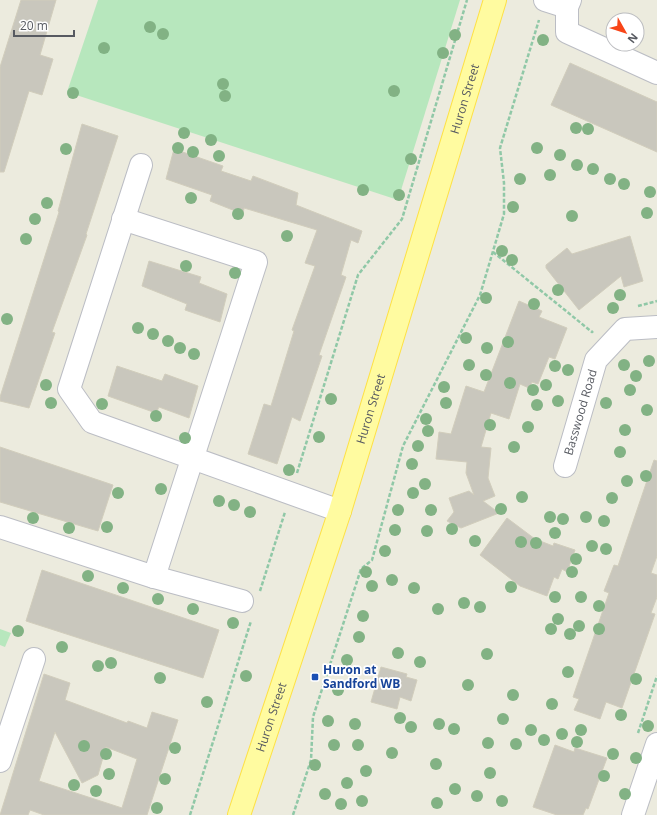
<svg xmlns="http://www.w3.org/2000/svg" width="657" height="815" font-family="'Open Sans',sans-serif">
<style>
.green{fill:#b7e7bd}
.building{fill:#c9c7bd;stroke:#d1cdbc;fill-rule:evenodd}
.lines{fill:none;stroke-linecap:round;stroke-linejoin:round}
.minor-casing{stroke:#bbbdc4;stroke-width:24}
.major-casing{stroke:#fee145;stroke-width:24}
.path{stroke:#90c8a7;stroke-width:2.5;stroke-dasharray:4 2;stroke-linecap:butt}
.minor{stroke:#fff;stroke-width:22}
.major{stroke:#fffba0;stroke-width:22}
.tree{fill:#82b284}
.transit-dot{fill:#1a4fb4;stroke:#fff;stroke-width:1.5}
.labels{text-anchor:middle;stroke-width:3.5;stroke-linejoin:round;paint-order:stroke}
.street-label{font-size:12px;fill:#575a61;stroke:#fff}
.transit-label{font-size:12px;font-weight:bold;fill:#164399;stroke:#fff;text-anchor:start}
</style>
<rect width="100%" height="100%" fill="#ecebde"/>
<g class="green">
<polygon points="98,0 460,0 398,200 67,92"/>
<polygon points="0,629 11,633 5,647 0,645"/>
</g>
<g class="building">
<polygon points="21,0 56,0 40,55 53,59 42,95 29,91 4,172 0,172 0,67"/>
<polygon points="570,63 657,102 657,152 551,105"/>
<polygon points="82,124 118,136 86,234 87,235 52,332 55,333 29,408 0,401 0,397 59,212 58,211"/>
<polygon points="174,149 223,166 221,171 251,181 253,176 298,193 296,205 362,231 358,243 351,240 341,275 346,277 319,355 322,356 300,421 292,417 277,464 248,454 264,404 271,406 294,331 292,330 315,266 305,263 317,230 244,208 243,214 210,201 212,195 166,179"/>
<polygon points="630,236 643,281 624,287 621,276 579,310 546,268 546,265 567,248 572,254"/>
<polygon points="149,261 201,277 199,283 227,294 220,322 185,310 187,304 142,286"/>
<polygon points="519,301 542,311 539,317 567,328 555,359 549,357 538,384 532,382 529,388 520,384 509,419 491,413 481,447 491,448 488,478 495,496 483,501 499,513 461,528 447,521 454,512 449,498 469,491 474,495 466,473 467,462 436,459 439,432 451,434 466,386 484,392"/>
<polygon points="117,366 162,381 165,374 198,386 189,418 159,407 156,413 108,396"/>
<polygon points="0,447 113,485 98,531 0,502"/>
<polygon points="654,460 657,461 657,556 651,573 657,575 657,597 651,613 655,614 622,708 606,702 600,719 574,710 579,699 573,697 609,593 604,591 614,565 618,566"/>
<polygon points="507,518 535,539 553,546 554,543 575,550 567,572 562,569 558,579 554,577 547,596 520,586 480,555"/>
<polygon points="42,570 219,630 203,678 26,621"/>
<polygon points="381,667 407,674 406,677 417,680 411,701 400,697 397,709 371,702"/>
<path d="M44,674L70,683L65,700L127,723L128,721L147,728L152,712L178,720L147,815H44L30,810L28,815H0ZM55,732L82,783L98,775L106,747L137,759L122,808L39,781Z"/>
<polygon points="555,745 574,752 575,748 607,758 588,809 586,808 583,815 557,815 533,807"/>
</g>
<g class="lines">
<defs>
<g id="minor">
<polyline points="545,0 567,7"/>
<polyline points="570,0 567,7 567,32 657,73"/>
<polyline points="141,165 69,389 92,422 340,511"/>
<polyline points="123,219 256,262 154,577"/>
<path id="s1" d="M565,466L596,360L625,329L657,327"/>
<polyline points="0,527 154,577 242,601"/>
<polyline points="0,761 34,659"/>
<polyline points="633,815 657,744"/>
</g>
<g id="major">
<path id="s2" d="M239,815L340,511L495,0"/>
</g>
</defs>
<use href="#minor" class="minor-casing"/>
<use href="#major" class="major-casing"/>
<g class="path">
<polyline points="493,252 592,332 593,331"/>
<polyline points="638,306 657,301"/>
<polyline points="297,473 358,275 402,219 467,0"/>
<polyline points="260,591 285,512"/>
<polyline points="638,733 657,676"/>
<polyline points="190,815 251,621"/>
<polyline points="293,815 311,760 313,717 361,569 372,560 403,446 480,295 504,214 504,183 500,148 539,20"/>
</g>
<use href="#minor" class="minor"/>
<use href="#major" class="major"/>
</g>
<g class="tree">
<circle cx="150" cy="27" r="6"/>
<circle cx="163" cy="34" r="6"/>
<circle cx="455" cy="35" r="6"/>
<circle cx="543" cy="40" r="6"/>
<circle cx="104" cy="48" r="6"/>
<circle cx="443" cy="53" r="6"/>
<circle cx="223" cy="84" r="6"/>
<circle cx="394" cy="91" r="6"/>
<circle cx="73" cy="93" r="6"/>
<circle cx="225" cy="96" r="6"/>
<circle cx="576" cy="128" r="6"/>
<circle cx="588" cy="129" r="6"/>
<circle cx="184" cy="133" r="6"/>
<circle cx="211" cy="140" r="6"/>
<circle cx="178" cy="148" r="6"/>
<circle cx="537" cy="148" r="6"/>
<circle cx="66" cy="149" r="6"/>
<circle cx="193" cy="152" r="6"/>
<circle cx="560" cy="155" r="6"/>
<circle cx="219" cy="156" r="6"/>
<circle cx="411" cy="159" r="6"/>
<circle cx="577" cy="165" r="6"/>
<circle cx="593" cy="169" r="6"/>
<circle cx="550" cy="175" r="6"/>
<circle cx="520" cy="179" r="6"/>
<circle cx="610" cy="179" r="6"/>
<circle cx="624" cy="184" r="6"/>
<circle cx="363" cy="190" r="6"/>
<circle cx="650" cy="192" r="6"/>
<circle cx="399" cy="195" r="6"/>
<circle cx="191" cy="198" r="6"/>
<circle cx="47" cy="203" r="6"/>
<circle cx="513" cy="207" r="6"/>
<circle cx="647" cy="213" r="6"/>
<circle cx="238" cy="214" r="6"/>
<circle cx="572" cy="216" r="6"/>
<circle cx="35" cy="219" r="6"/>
<circle cx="287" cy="236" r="6"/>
<circle cx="26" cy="239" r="6"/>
<circle cx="502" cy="251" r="6"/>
<circle cx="512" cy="260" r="6"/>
<circle cx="186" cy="266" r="6"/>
<circle cx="235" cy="273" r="6"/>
<circle cx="558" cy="290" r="6"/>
<circle cx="620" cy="295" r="6"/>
<circle cx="486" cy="298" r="6"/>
<circle cx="534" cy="304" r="6"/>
<circle cx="613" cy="308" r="6"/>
<circle cx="7" cy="319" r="6"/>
<circle cx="138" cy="328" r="6"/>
<circle cx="153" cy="334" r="6"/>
<circle cx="466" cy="338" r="6"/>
<circle cx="168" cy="341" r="6"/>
<circle cx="508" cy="342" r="6"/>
<circle cx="180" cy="348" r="6"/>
<circle cx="487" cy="348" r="6"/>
<circle cx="194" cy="354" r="6"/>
<circle cx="649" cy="361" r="6"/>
<circle cx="469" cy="365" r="6"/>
<circle cx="624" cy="365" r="6"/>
<circle cx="555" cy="366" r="6"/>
<circle cx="568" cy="370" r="6"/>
<circle cx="486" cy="375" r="6"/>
<circle cx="636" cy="376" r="6"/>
<circle cx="510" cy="383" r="6"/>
<circle cx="46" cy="385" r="6"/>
<circle cx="546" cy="385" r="6"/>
<circle cx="444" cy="387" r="6"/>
<circle cx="533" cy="390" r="6"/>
<circle cx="630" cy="390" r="6"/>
<circle cx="331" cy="399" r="6"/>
<circle cx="558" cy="401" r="6"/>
<circle cx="51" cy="403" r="6"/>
<circle cx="446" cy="403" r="6"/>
<circle cx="606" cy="403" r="6"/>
<circle cx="102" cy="404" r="6"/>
<circle cx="537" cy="405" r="6"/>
<circle cx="647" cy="410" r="6"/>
<circle cx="156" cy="416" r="6"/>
<circle cx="426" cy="419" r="6"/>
<circle cx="490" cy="425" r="6"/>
<circle cx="528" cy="427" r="6"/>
<circle cx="625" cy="430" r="6"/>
<circle cx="428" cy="431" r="6"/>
<circle cx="319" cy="437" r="6"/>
<circle cx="185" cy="438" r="6"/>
<circle cx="418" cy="446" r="6"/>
<circle cx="514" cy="447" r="6"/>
<circle cx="620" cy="452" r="6"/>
<circle cx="412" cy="464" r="6"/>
<circle cx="289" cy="470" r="6"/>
<circle cx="646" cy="476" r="6"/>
<circle cx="627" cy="481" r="6"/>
<circle cx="425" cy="484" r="6"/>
<circle cx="161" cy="489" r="6"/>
<circle cx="118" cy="493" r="6"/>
<circle cx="413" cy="493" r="6"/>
<circle cx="522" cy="497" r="6"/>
<circle cx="612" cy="498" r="6"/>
<circle cx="219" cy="501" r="6"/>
<circle cx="234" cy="505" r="6"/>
<circle cx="501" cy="509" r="6"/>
<circle cx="398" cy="510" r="6"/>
<circle cx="431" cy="510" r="6"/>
<circle cx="250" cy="512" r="6"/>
<circle cx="550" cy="517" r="6"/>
<circle cx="586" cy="517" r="6"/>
<circle cx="33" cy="518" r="6"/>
<circle cx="563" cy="519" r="6"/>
<circle cx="604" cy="521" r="6"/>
<circle cx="107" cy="527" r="6"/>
<circle cx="69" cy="528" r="6"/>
<circle cx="452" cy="529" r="6"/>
<circle cx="395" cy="530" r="6"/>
<circle cx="427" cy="531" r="6"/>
<circle cx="555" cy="533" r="6"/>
<circle cx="475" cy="541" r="6"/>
<circle cx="521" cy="542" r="6"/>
<circle cx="536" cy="543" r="6"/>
<circle cx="592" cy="546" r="6"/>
<circle cx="606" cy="549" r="6"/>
<circle cx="385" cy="551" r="6"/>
<circle cx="576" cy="559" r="6"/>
<circle cx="366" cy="572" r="6"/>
<circle cx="572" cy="572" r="6"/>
<circle cx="88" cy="576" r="6"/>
<circle cx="392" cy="580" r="6"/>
<circle cx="372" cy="586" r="6"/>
<circle cx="511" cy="587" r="6"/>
<circle cx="123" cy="588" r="6"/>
<circle cx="414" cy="588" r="6"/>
<circle cx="555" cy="597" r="6"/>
<circle cx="581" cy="597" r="6"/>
<circle cx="158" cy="599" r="6"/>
<circle cx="464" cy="603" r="6"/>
<circle cx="599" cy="606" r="6"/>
<circle cx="480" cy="607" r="6"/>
<circle cx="193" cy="609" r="6"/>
<circle cx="438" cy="609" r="6"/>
<circle cx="363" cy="616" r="6"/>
<circle cx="558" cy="619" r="6"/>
<circle cx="233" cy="623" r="6"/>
<circle cx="579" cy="626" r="6"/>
<circle cx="551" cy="629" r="6"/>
<circle cx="599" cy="629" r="6"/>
<circle cx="18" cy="631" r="6"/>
<circle cx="570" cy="634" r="6"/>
<circle cx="359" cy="637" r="6"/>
<circle cx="62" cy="647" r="6"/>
<circle cx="398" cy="653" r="6"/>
<circle cx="487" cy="654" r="6"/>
<circle cx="347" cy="660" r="6"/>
<circle cx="420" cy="662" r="6"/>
<circle cx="111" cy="663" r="6"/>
<circle cx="98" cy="666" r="6"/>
<circle cx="568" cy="672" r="6"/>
<circle cx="246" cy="676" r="6"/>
<circle cx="160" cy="678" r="6"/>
<circle cx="636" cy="679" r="6"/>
<circle cx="468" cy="685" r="6"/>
<circle cx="338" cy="690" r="6"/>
<circle cx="513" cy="695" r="6"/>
<circle cx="207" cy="702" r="6"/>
<circle cx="552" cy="704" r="6"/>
<circle cx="621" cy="715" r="6"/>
<circle cx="400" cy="718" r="6"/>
<circle cx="503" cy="719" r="6"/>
<circle cx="328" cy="721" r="6"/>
<circle cx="355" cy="724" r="6"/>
<circle cx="439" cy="724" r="6"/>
<circle cx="648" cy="726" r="6"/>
<circle cx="411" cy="727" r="6"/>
<circle cx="454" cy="729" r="6"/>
<circle cx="531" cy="730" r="6"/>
<circle cx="581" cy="730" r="6"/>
<circle cx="562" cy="734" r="6"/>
<circle cx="544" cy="740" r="6"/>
<circle cx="577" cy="742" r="6"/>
<circle cx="488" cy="743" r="6"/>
<circle cx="516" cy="744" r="6"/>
<circle cx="334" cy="745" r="6"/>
<circle cx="358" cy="745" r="6"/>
<circle cx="84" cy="746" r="6"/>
<circle cx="175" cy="748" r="6"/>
<circle cx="392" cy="753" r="6"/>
<circle cx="106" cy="754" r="6"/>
<circle cx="613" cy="754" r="6"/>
<circle cx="636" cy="758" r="6"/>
<circle cx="436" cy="764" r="6"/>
<circle cx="315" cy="765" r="6"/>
<circle cx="366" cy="771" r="6"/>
<circle cx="490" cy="773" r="6"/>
<circle cx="109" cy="774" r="6"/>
<circle cx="604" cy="776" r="6"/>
<circle cx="165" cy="779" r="6"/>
<circle cx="347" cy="783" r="6"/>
<circle cx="74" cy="785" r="6"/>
<circle cx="455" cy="789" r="6"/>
<circle cx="96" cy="791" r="6"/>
<circle cx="325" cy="794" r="6"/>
<circle cx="625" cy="794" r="6"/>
<circle cx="477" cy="796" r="6"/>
<circle cx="362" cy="801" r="6"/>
<circle cx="502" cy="801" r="6"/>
<circle cx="437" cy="803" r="6"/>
<circle cx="341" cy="804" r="6"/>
<circle cx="157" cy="808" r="6"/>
</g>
<rect class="transit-dot" x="311" y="673" width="8" height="8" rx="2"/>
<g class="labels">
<g class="street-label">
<text dy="4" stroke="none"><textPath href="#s2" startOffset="751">Huron Street</textPath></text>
<text dy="4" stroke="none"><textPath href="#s2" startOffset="427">Huron Street</textPath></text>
<text dy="4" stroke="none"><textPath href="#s1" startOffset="56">Basswood Road</textPath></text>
<text dy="4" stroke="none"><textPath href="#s2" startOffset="103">Huron Street</textPath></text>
</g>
<g class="transit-label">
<text x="323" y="674">Huron at<tspan x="323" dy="14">Sandford WB</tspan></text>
</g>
</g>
<g transform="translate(625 32) rotate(129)"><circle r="19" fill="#ffffff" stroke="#bcbdc0"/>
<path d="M0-3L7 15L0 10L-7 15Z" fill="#f84518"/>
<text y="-6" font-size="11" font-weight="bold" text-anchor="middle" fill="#575a61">N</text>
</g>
<path d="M14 30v6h60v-6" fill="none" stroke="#575a61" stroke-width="2"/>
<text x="20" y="30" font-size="12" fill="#575a61" stroke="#ffffff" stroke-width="3" paint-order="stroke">20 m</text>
</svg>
